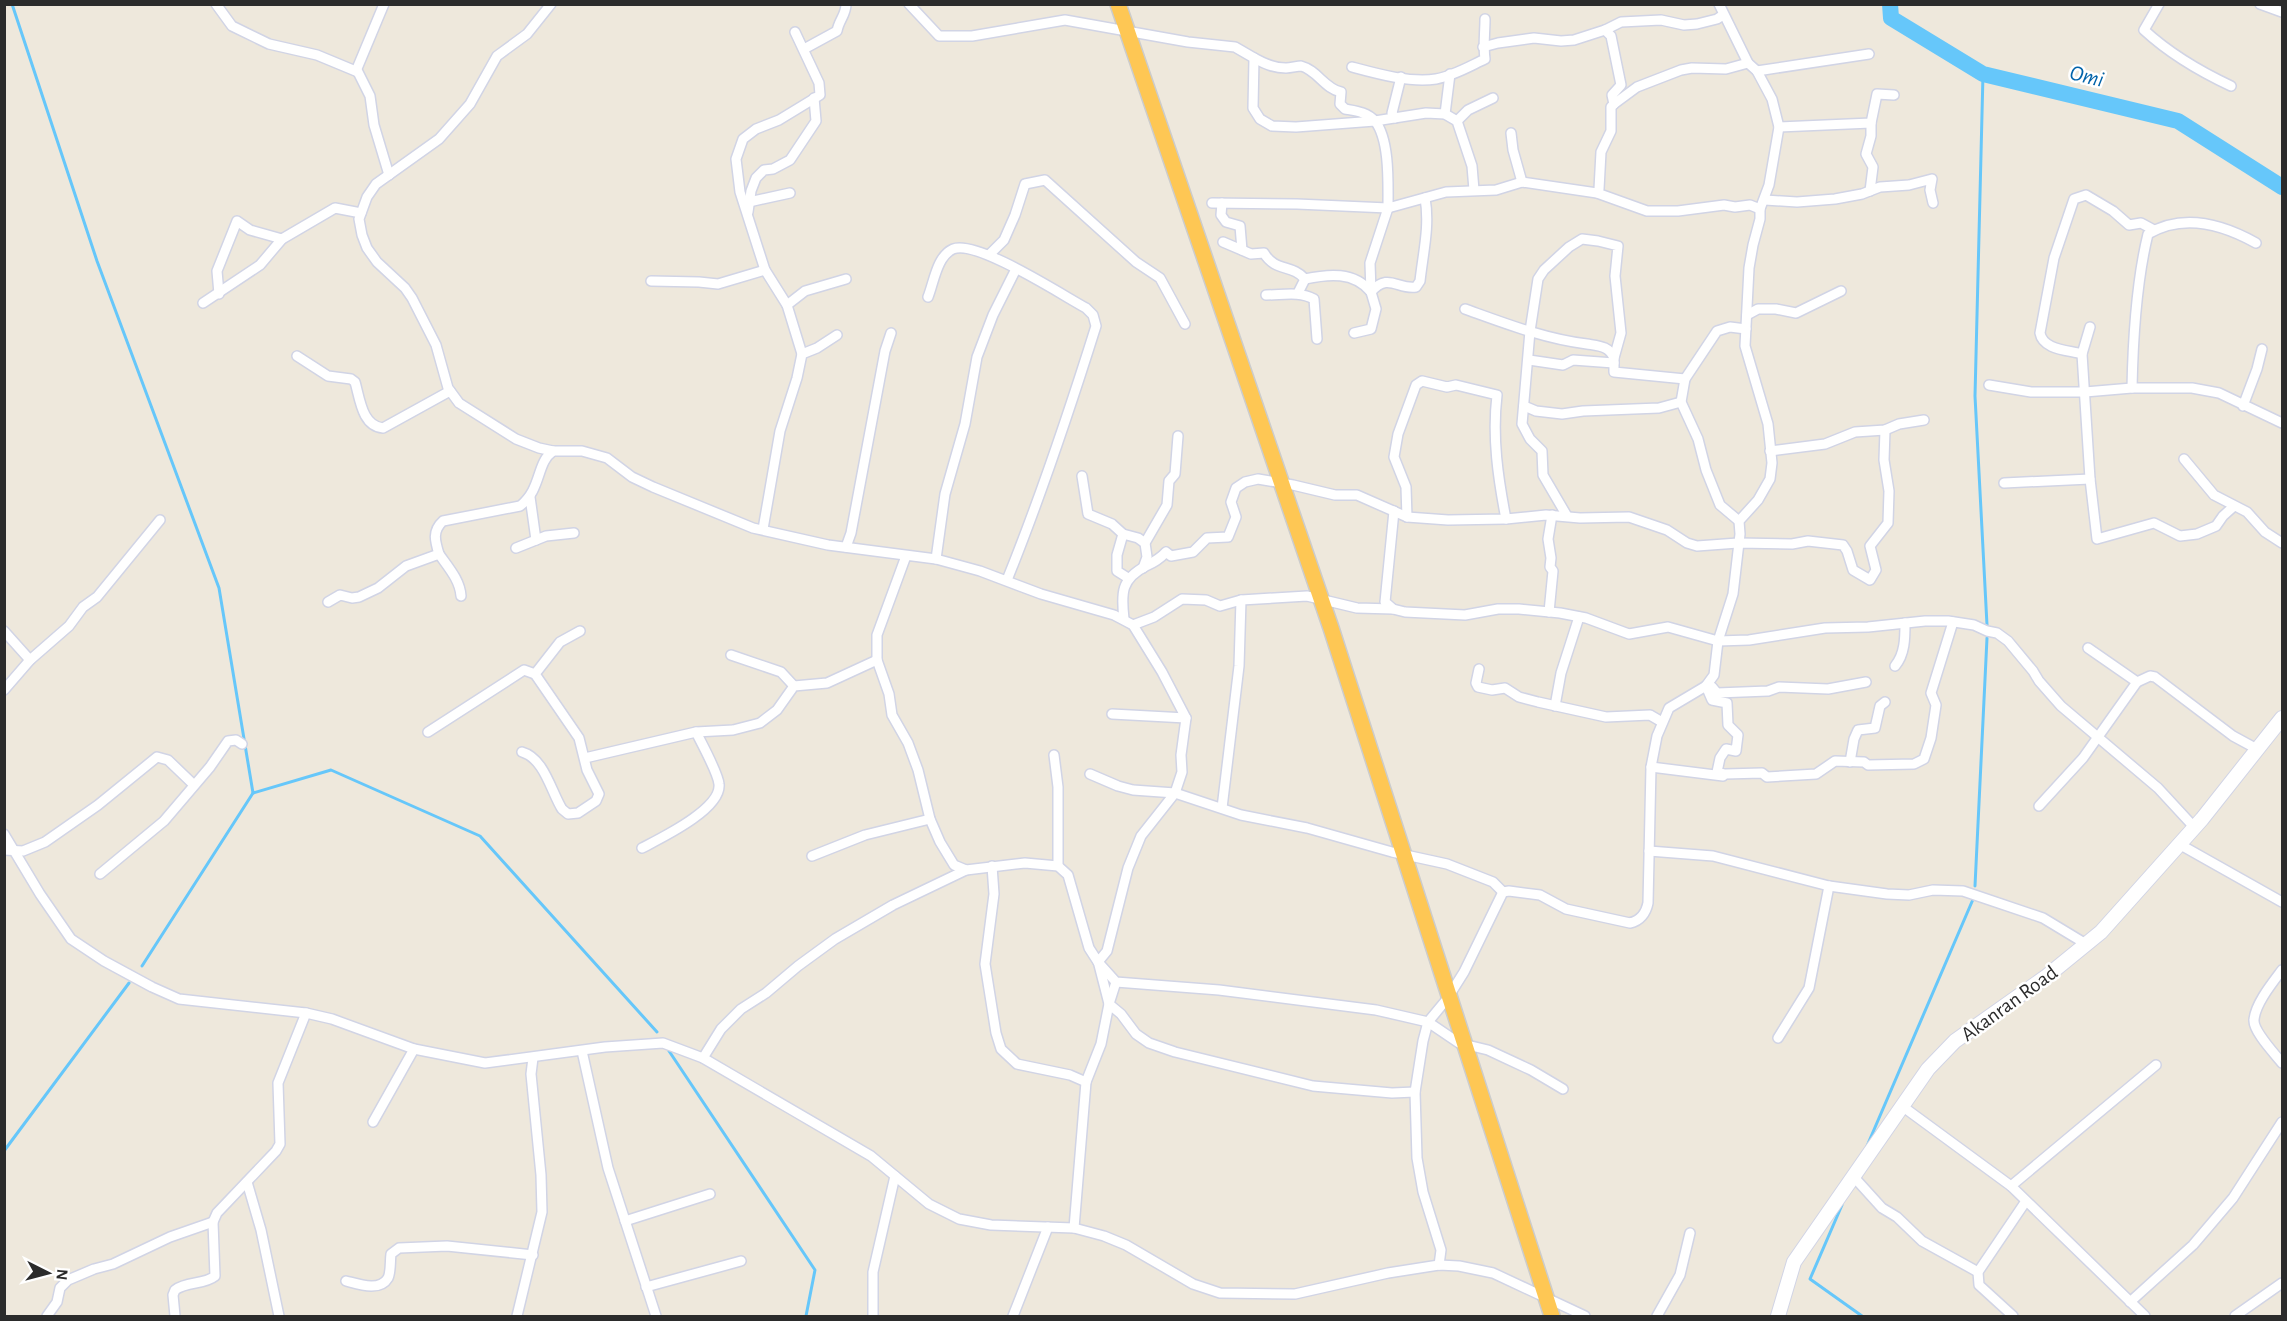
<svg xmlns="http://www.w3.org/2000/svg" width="2287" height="1321" font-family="'Alegreya Sans',sans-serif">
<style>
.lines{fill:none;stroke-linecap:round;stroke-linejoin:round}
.stream{stroke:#66c7fa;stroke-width:3}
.river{stroke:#66c7fa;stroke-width:16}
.minor-casing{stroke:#d1d4e5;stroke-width:12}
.secondary-casing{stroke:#d1d4e5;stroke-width:16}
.trunk-casing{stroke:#ccc;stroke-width:18}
.minor{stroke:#fff;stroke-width:9}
.secondary{stroke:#fff;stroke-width:14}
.trunk{stroke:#fec754;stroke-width:15}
.labels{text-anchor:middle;stroke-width:5;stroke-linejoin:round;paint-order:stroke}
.street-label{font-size:21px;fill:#2b2b2b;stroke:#fff}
.water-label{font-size:22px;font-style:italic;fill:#0163aa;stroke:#fff}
</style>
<rect width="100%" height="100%" fill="#eee8dc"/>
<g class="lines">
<g class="stream">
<polyline points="12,4 97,261 219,588 253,793 142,966"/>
<polyline points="1983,74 1975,396 1987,625"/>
<polyline points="253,793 331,770 480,836 657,1032"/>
<polyline points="1975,886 1987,638"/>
<polyline points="669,1051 815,1270 806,1316"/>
<polyline points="1867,1146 1974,897"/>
<polyline points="4,1151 129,983"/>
<polyline points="1842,1205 1810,1279 1862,1316"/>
</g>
<polyline class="river" points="1890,4 1891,18 1983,74 2178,121 2282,187"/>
<defs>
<g id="minor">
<polyline points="216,4 232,26 269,44 317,55 358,72 370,96 374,125 389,175"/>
<polyline points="551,4 527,34 497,56 470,104 439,139 376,184 367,197 359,219 362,235 367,248 377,262 405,288 412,298 436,345 448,388 459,403 516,439 539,448 553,451 582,451 607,458 632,477 653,487 753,528 828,545 936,559 980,571 1041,594 1114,615 1133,625 1162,672 1186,718 1181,755 1182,772 1175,793 1141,836 1128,868 1107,951 1098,962 1089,948 1068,875 1058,866 1025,863 966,870 954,865 940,842 930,819 918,770 908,743 892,715 889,694 877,660 877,635 906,556"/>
<polyline points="909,4 939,36 972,36 1065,20 1188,42 1235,47 1254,58 1253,108 1260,119 1272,126 1296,127 1375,121 1426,113 1445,114 1457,121 1472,166 1474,190"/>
<path d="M2159,4L2144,30C2170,54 2199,71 2231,86"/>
<polyline points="2260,4 2282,12"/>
<polyline points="1605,30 1611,36 1621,85 1612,95 1614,104"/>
<polyline points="795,32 819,83 820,95 779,120 756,129 743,139 736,159 740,192 765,270 787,305 802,354"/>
<polyline points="1483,47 1498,43 1534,38 1561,41 1574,40 1605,30 1621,22 1661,20 1684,25 1697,24 1717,19 1723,15"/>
<path d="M804,49L837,31C839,20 846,15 846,4"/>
<path d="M1254,58C1265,64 1274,68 1286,68C1291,68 1297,66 1301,66C1317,70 1325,89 1341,92L1340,104L1345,109C1356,111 1367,112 1375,121C1390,140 1388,184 1388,208L1446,192L1496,190L1522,182L1597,193L1647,211H1678L1724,205L1735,207L1750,205L1760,209"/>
<path d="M1352,67C1378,74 1410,83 1436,79C1453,76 1470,66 1485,59C1483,45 1485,33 1485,19"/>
<polyline points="356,71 384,4"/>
<polyline points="1757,71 1869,54"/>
<polyline points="1445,114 1450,74"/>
<polyline points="1395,118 1392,113 1401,77"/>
<polyline points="1457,121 1468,110 1493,98"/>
<polyline points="1779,127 1871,123 1877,94 1894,95"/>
<polyline points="1511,133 1513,150 1522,182"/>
<polyline points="1870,191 1873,167 1866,154 1871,136 1871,123"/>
<polyline points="1597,193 1599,189 1601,152 1611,131 1611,107 1614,104 1637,87 1681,70 1692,68 1726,69 1748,63"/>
<polyline points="1765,200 1797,202 1835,199 1862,194 1880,187 1909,185 1932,179 1930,190 1933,203"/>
<polyline points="749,202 790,193"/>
<polyline points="1212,203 1297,204 1388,208 1370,263 1371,292"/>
<polyline points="1222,203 1221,215 1226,222 1240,226 1242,250"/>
<polyline points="748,212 751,191 756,178 764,170 773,169 790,160 816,121 814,98"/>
<path d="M1223,242L1251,254L1264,253C1275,272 1292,264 1305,279L1298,293"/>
<polyline points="990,254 1004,240 1015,215 1025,184 1045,180 1136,262 1160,278 1185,324"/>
<path d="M1305,279C1328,274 1354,271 1371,292"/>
<polyline points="651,281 699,282 718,284 765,270"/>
<polyline points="219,294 217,271 237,221 250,230 282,239"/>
<path d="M1266,295C1283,295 1299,291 1314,299L1317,339"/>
<path d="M928,297C934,282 937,256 953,249C976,239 1062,295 1086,308L1093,315L1096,326C1069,412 1041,496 1007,580"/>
<polyline points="203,303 260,265 282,239 335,208 361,213"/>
<polyline points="787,305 805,291 846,279"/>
<path d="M1465,309C1504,323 1545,339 1587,344C1599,346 1609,346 1614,358"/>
<polyline points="1747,315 1758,309 1776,309 1796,313 1841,291"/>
<polyline points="2090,327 2082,354 2090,479 2097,539 2154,523 2180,536 2197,534 2216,526 2223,516 2233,507"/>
<path d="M1354,333L1371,329L1376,309L1371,292C1388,272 1398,290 1416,287L1420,281C1423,253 1430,226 1425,198"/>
<path d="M2082,354C2068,350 2043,350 2040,333L2054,258L2074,199L2086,195L2113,211L2129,225L2141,223L2154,230"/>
<path d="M297,356L328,376L351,379L355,382C360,399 362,426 383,428L450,391"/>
<polyline points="1529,360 1563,365 1573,360 1614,363"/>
<polyline points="1989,385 2031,392 2085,392 2132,388 2192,388 2219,393 2282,423"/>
<path d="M2132,388C2133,337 2136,283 2148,234C2183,213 2222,224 2256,243"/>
<polyline points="1524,406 1536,411 1562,414 1583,411 1659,408 1681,402"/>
<polyline points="2243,406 2257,369 2262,349"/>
<polyline points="1770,451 1825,444 1855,432 1885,430 1899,424 1924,420"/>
<polyline points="2184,459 2214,495 2247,512 2265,532 2282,543"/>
<polyline points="1082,476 1088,514 1112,524 1123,534 1138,538 1145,543"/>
<polyline points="2004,483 2090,479"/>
<polyline points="1394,511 1385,602 1393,609 1405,612 1465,615 1498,609 1519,609 1560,613 1586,618 1629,634 1668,627 1718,641 1749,640 1825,628 1868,627 1925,621 1948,621 1974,625 1987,631 1997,633 2008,641 2033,671 2039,681 2061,706 2158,788 2194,827"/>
<polyline points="1567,516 1543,475 1542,451 1530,439 1522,424 1530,331 1538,279 1544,270 1569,247 1582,239 1598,241 1618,246 1615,276 1621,333 1614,358 1614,372 1685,379"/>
<path d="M1407,517L1406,487L1394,457L1398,434L1416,385L1422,381L1447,387L1456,385L1497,395C1492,437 1498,478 1506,519"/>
<polyline points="1739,521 1720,505 1706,470 1698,439 1681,402 1685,379 1717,331 1730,327 1746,329"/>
<polyline points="763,529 780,431 797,378 802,354 817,348 837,335"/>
<polyline points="1123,534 1117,555 1117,571 1128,578"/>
<polyline points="536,540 546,536 574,533"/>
<polyline points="846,547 851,533 885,351 891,333"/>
<polyline points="516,548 536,540 530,497"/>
<path d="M439,554C448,567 460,580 461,596"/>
<polyline points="936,559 945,494 965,424 977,357 993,315 1016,269"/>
<polyline points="1143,568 1147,557 1145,543 1167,505 1169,481 1175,474 1178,436"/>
<polyline points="1241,600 1307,596 1357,608 1393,609"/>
<path d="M328,602L340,595L352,598L359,597L378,588L406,566L439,554C435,541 432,531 443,521L520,506C542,489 536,463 553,451"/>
<polyline points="1549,612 1553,571 1550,567 1551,558 1548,539 1552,515"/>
<path d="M1124,619C1121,593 1121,579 1146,566C1154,562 1160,559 1166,552L1171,556L1193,552L1207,538L1228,537L1236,517L1231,502L1236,488L1245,482L1258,479L1293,485L1335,495H1357L1407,517L1448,520L1506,519L1546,515L1580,518L1629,517L1667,530L1687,543L1697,546L1738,543L1792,544L1808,541L1843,545L1847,551L1853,570L1870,580L1876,570L1870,546L1888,523L1889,491L1884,460L1885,430"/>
<polyline points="1133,625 1154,617 1182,599 1206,600 1220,606 1241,600 1239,666 1222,808"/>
<polyline points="4,631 30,660"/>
<polyline points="2088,648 2137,682 2150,676 2155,677 2233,736 2257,749"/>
<polyline points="731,655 781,672 794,686"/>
<path d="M1895,666C1905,654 1905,638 1905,623"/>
<polyline points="1479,669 1476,683 1478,687 1492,690 1505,688 1519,697 1538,702 1606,717 1650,715 1662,722"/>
<polyline points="1706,686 1712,700 1727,703 1728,725 1738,735 1736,751 1726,749 1720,758 1717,772 1725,774 1762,773 1767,777 1816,774 1835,761 1864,762 1868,765 1914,764 1924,759 1931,738 1936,705 1931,693 1953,622"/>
<polyline points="1706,686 1712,687 1717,693 1768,691 1779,687 1828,689 1866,682"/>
<polyline points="4,690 30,660 69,626 83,607 97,597 160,520"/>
<polyline points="1555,706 1561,673 1579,617"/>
<polyline points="1112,714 1186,718"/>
<polyline points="428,732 524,670 535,674"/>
<path d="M522,752C544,758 551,791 562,809L568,814L578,813L596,801L599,794L587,770L579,738L535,674L560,642L580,631"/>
<polyline points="1054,755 1058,787 1058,866"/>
<polyline points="585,758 696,732 733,730 760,723 777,710 794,686 827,683 877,660"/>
<polyline points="1850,762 1854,739 1858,730 1875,728 1880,706 1885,702"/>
<polyline points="1651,767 1723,776"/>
<polyline points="1090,774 1118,786 1133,790 1175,793 1241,815 1307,828 1392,852 1447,864 1493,882 1503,892"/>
<polyline points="2039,806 2083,758 2137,682"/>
<polyline points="4,834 40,894 71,939 104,961 152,987 179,999 306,1013 332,1019 414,1049 485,1063 605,1047 663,1043 703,1058 871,1156 929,1204 959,1219 991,1225 1074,1228 1104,1236 1126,1245 1193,1284 1220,1293 1295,1294 1388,1273 1439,1265 1459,1266 1493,1273 1585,1316"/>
<polyline points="2179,844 2282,902"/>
<path d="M642,848C661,838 722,809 719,784C718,773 702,744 696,732"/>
<polyline points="4,850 23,851 45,842 98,805 157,757 168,760 194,785"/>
<polyline points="1649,851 1713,856 1829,886 1887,894 1909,895 1933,890 1963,891 2043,918 2086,944"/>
<polyline points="812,856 865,835 930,819"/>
<polyline points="992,866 994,894 985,964 996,1033 1001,1049 1017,1064 1070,1075 1086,1082 1074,1228"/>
<polyline points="100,874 164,821 210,767 228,741 236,740 242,744"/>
<polyline points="1098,962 1116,982 1219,990 1376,1010 1428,1022 1459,1043 1488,1050 1531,1070 1563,1089"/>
<path d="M2282,970C2273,982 2255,1004 2254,1020C2253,1031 2275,1054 2282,1063"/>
<polyline points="1116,982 1109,1004 1121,1014 1136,1034 1149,1043 1175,1052 1313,1086 1392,1093 1415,1092"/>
<polyline points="1778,1038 1809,988 1829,886"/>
<polyline points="582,1051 608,1168 656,1316"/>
<polyline points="703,1058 721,1029 741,1009 766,993 798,966 835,939 893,905 966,870"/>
<polyline points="1086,1082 1101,1044 1109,1004 1099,965"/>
<polyline points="1902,1106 2011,1186 2145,1316"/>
<polyline points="373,1122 414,1049"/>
<polyline points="1853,1176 1882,1208 1897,1217 1922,1241 1978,1272"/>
<polyline points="247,1182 261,1230 279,1316"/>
<polyline points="2011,1186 2156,1065"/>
<polyline points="625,1221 710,1194"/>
<path d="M1439,1265L1441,1250L1423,1192L1417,1158L1415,1092L1423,1041L1428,1022L1447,999L1464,972L1503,892L1509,891L1540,895L1566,909L1630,923C1640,921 1646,913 1648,903L1651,767L1657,736L1669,708L1706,686L1714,675L1718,641L1733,594L1740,534L1739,521L1758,500L1770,479L1772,463L1768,424L1745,346L1749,268L1753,245L1760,219V209L1769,185L1779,127L1772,99L1757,71L1748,63L1719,4"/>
<path d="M346,1281C358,1284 380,1292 388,1278C391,1272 390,1261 391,1254L399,1248L447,1246L533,1255"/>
<polyline points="646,1287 741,1261"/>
<polyline points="2130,1302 2193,1245 2233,1198 2282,1122"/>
<polyline points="47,1316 57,1302 60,1288 68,1280 94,1269 113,1264 170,1237 213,1222"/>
<path d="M175,1316L173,1295L175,1290C187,1281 204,1285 215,1276L213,1222L217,1213L276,1151L280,1144L278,1083L306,1013"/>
<polyline points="517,1316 542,1212 541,1175 531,1074 533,1058"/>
<polyline points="873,1316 873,1272 895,1176"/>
<polyline points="1013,1316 1048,1227"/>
<polyline points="1657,1316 1680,1275 1690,1233"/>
<polyline points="2013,1316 1979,1285 1978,1272 2026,1201"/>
<polyline points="2235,1316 2282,1283"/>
</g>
<polyline id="secondary" points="1778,1316 1794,1262 1928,1069 1955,1041 2047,976 2101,932 2202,819 2282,718"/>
<polyline id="trunk" points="1118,4 1331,628 1552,1316"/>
</defs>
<use href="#minor" class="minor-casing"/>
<use href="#secondary" class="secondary-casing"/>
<use href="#trunk" class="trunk-casing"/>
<use href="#minor" class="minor"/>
<use href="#secondary" class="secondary"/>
<use href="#trunk" class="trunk"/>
</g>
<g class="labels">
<g class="street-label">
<text transform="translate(2009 1003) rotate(-36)" y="7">Akanran Road</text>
</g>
<g class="water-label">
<text transform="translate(2087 75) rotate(14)" y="8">Omi</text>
</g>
</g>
<rect width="2287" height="1321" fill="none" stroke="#2b2b2b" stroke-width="12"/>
<g transform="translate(48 1273) rotate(96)" stroke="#ffffff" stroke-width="4.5" paint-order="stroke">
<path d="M0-4.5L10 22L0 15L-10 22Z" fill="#2b2b2b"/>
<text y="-9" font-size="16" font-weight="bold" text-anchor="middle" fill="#2b2b2b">N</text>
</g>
</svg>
